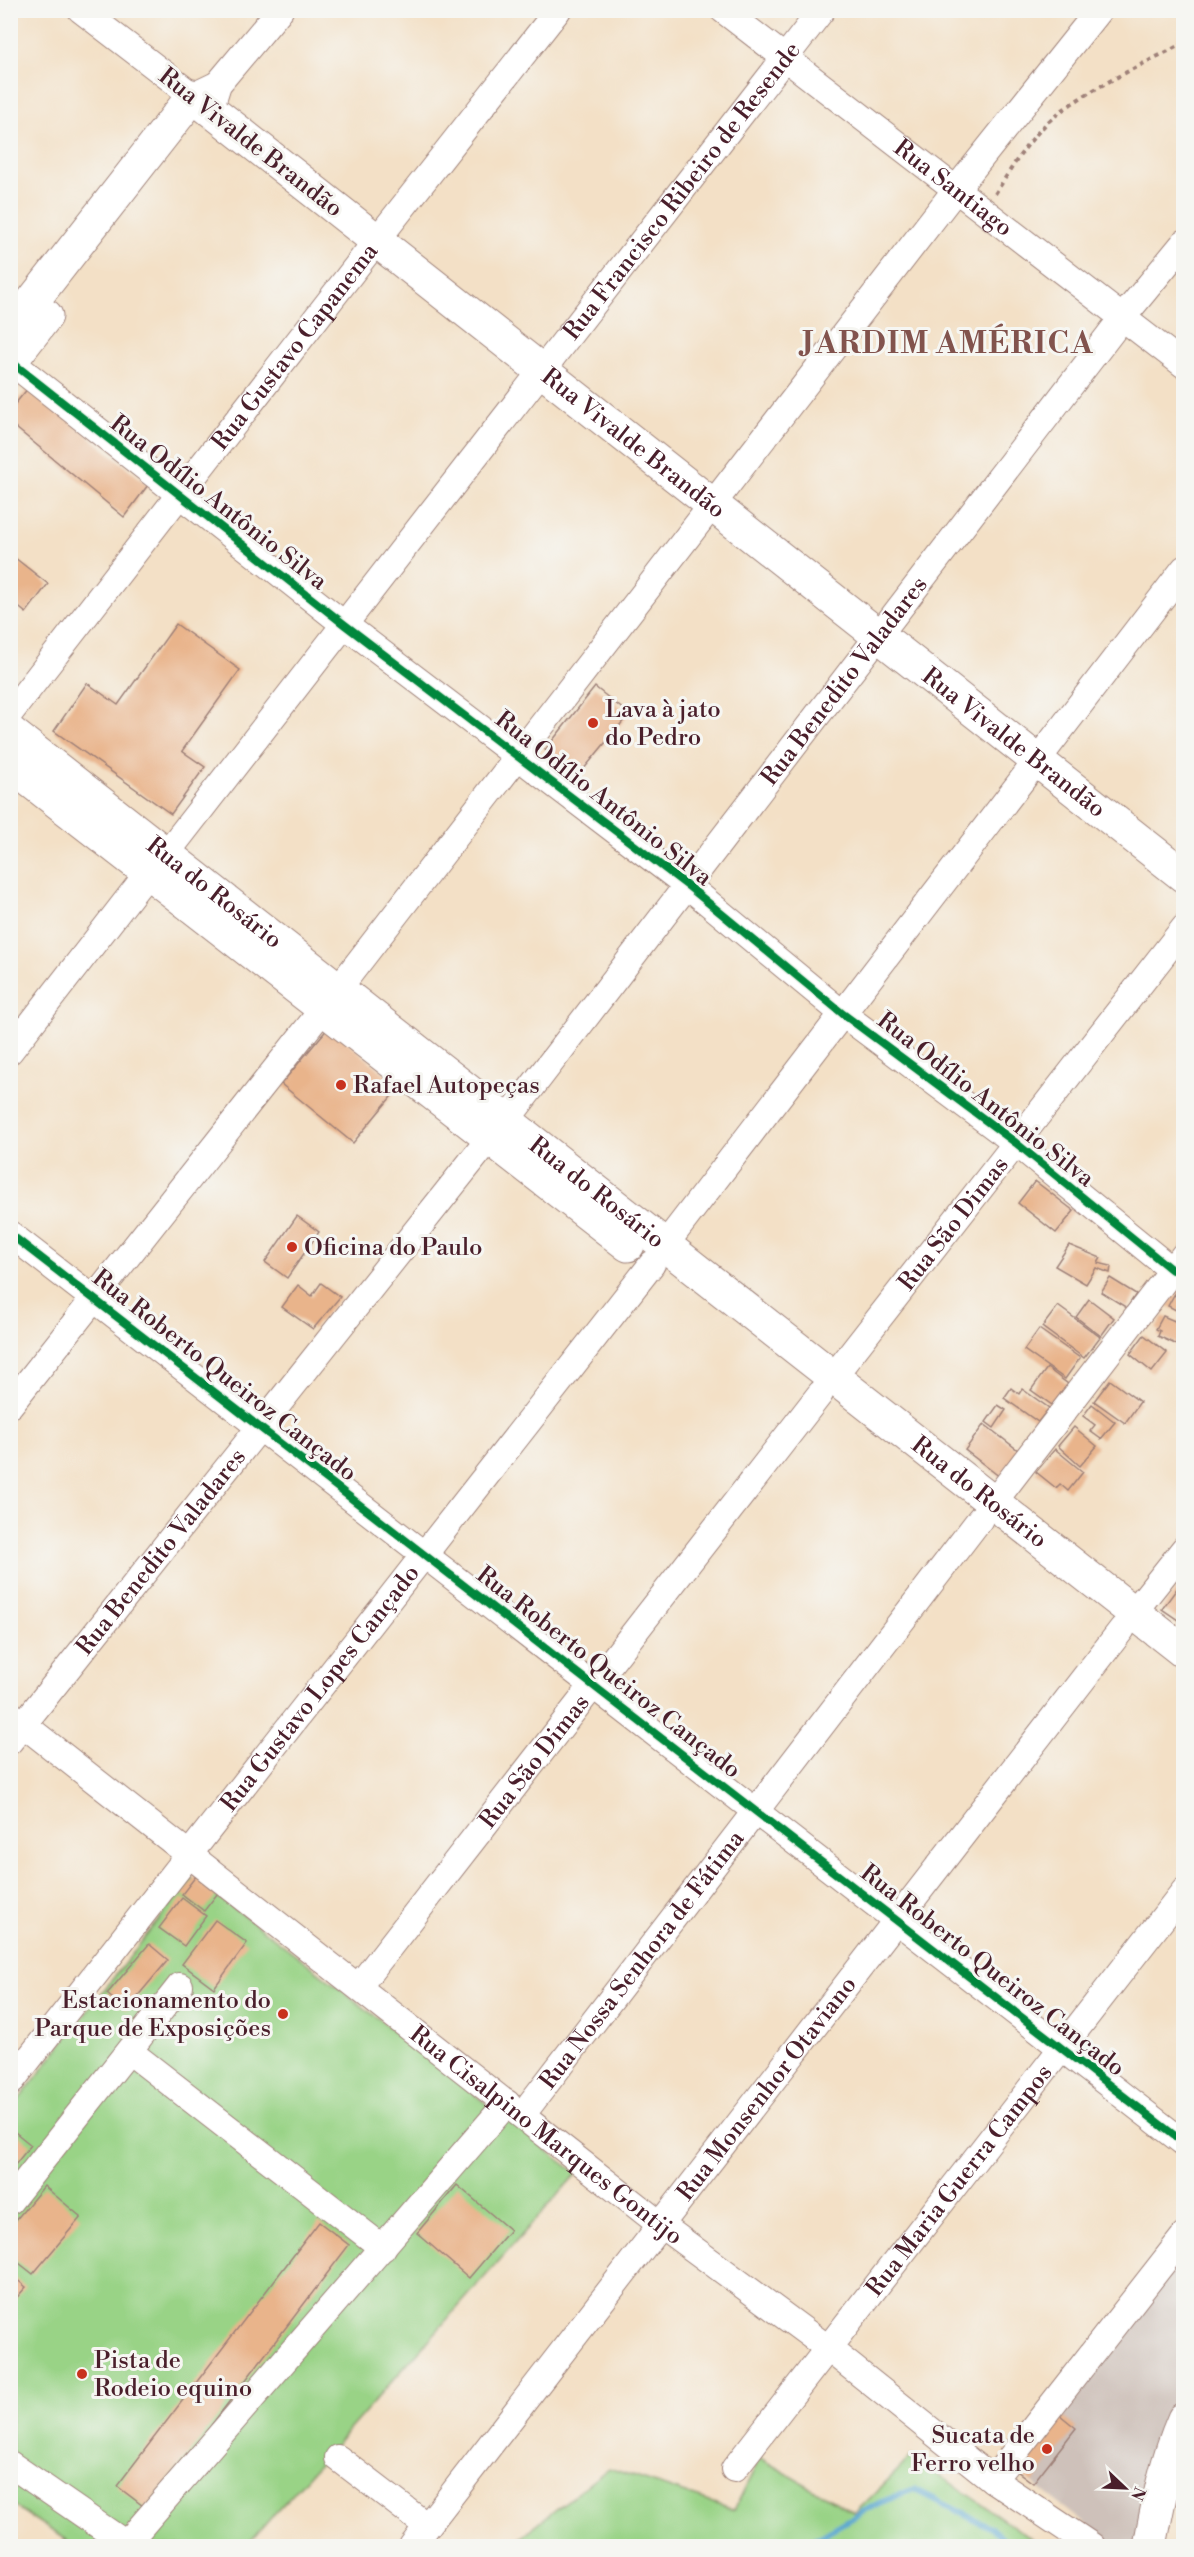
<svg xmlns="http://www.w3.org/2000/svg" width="1194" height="2557" font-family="'Libre Bodoni',serif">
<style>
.industrial{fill:#cec1ba}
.green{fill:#99d386;stroke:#727958;stroke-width:1.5}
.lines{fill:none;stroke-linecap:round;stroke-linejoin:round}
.stream{stroke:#54a4ce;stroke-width:6}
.building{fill:#e9b48b}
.minor-casing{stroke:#9e8078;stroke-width:28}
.major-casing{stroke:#9e8078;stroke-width:35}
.path{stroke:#9e8078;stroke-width:4;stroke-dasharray:4.5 4.5;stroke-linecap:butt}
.minor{stroke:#fff;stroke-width:26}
.major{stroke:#fff;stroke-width:33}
.cycleway-casing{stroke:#f6f6f2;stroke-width:11}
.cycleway{stroke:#00873e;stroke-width:8}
.poi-dot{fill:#c8321e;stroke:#f6f6f2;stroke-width:2}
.labels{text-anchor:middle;stroke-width:6;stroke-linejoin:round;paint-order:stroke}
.street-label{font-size:24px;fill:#4a1f2b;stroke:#f6f6f2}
.poi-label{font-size:24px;fill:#4a1f2b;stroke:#f6f6f2;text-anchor:start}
.district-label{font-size:30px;font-weight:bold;letter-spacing:1.5px;fill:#82534d;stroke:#f6f6f2}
</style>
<rect width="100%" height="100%" fill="#f6f6f2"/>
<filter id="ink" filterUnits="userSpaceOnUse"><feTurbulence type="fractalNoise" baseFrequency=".0167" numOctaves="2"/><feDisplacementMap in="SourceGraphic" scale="12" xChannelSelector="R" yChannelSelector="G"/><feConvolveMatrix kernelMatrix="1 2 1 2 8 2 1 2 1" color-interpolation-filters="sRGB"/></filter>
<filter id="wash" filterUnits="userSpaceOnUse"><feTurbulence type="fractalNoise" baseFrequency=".008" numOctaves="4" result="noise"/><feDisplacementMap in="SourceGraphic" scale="24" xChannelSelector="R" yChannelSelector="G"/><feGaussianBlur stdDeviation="1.35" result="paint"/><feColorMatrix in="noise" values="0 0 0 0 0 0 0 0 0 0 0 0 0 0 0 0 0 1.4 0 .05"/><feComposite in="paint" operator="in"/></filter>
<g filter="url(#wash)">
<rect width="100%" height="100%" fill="#f3e0c6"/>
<polygon class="industrial" points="1183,2255 1183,2387 1163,2431 1137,2546 1114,2546 1017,2471"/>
<g class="green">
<path d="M191,1878C324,1970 447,2077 577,2173L246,2546H75L11,2504L10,2111Z"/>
<polygon points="912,2456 1042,2546 502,2546 510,2545 609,2468 734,2510 760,2458 855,2513"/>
</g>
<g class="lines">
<polyline class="stream" points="802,2546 879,2503 914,2489 992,2528 1009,2546"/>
</g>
<g id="blocks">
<g class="building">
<polygon points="29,387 148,485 124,517 10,423 10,410"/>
<polygon points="10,554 48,584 26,613 10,600"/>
<polygon points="176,624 240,670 182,751 205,767 171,814 54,731 87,683 118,705"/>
<polygon points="595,687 629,714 578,776 545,750"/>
<polygon points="329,1027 400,1086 353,1143 281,1084"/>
<polygon points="1035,1181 1074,1211 1056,1233 1018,1203"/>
<polygon points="297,1216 319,1232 287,1278 265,1262"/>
<polygon points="1069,1245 1101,1258 1098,1263 1111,1266 1110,1273 1096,1268 1086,1284 1055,1266"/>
<polygon points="1183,1273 1184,1273 1184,1297 1175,1294"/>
<polygon points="1110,1278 1136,1294 1127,1308 1101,1292"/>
<polygon points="321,1283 340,1297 313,1329 282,1307 298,1285 312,1296"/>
<polygon points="1174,1295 1184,1300 1184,1314 1168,1306"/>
<polygon points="1089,1299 1114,1318 1101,1336 1076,1317"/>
<polygon points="1058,1306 1100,1337 1084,1358 1042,1327"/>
<polygon points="1163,1316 1184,1325 1184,1348 1158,1336 1160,1331 1156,1329"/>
<polygon points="1039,1329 1080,1358 1065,1379 1024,1350"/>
<polygon points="1144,1335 1167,1353 1152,1372 1130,1354"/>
<polygon points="1047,1368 1068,1384 1052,1405 1031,1390"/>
<polygon points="1110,1380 1140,1402 1125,1423 1094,1401"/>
<polygon points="1011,1388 1019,1394 1022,1389 1049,1408 1038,1422 1004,1398"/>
<polygon points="1092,1404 1115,1422 1101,1439 1090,1431 1095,1425 1083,1416"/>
<polygon points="998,1405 1006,1410 994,1428 986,1422"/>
<polygon points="984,1424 1019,1451 1000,1477 965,1450"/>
<polygon points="1074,1427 1097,1446 1080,1466 1058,1446"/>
<polygon points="1055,1449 1083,1472 1068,1491 1060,1484 1056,1488 1036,1472"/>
<polygon points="1184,1579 1184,1624 1162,1609"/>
<polygon points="196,1876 218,1893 204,1911 182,1894"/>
<polygon points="182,1898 206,1916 184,1946 159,1928"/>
<polygon points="215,1920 247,1943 214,1988 182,1964"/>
<polygon points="149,1944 168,1960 126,2010 107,1994"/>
<polygon points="10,2128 31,2145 10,2171"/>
<polygon points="457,2185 510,2230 469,2278 417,2233"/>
<polygon points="44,2186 81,2217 33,2274 10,2256 10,2227"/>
<polygon points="319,2222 349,2245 147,2509 117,2486"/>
<polygon points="10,2274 26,2287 10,2305"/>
<polygon points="1060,2415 1076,2428 1033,2483 1017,2471"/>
</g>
</g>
</g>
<g filter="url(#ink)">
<use href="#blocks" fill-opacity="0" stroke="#9e8078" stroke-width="1.5"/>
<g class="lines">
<defs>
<g id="minor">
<polyline points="81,10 193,96 218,84"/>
<path id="s1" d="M723,10L1184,365"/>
<polyline points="213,100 218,84 280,10"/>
<polyline points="10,361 345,625 688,886 843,1014 1016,1143 1172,1270"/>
<path id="s2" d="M10,713L377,240L558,10"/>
<path id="s3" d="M166,854L822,10"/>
<polyline points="338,989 957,188 1099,10"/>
<polyline points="10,1051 148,873"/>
<path id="s4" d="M506,1121L1123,317L1184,243"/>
<polyline points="10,1234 1184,2143"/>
<polyline points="665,1245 1184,569"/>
<path id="s5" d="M833,1377L1184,928"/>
<polyline points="10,1405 323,1009"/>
<polyline points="993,1503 1184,1255"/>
<polyline points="1133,1613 1184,1549"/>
<path id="s6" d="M10,1714L661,2225L829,2349L993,2480L1092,2546"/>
<path id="s7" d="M10,1741L490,1138"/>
<path id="s8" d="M359,1986L820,1394"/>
<polyline points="129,2051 383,2248"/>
<path id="s9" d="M10,2083L652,1264"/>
<path id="s10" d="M522,2115L980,1519"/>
<polyline points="10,2201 180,1986"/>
<polyline points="338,2458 427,2526"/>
<polyline points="10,2464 126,2544 507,2103"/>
<path id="s11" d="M734,2469L1184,1891"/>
<polyline points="993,2480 1184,2236"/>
<path id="s12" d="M412,2546L1122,1629"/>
</g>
<g id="major">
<path id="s13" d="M10,330L193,96L1184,876"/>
<polyline points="10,362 46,316"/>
<path id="s14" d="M10,732L1184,1652"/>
<polyline points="10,765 628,1245"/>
<path d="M1150,2546C1158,2503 1166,2460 1184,2419"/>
</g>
</defs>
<use href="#minor" class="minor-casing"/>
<use href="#major" class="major-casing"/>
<path class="path" d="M995,194C1010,171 1024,146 1044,126C1074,95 1144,64 1184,43"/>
<use href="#minor" class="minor"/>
<use href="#major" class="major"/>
<defs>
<g id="cycleway">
<polyline points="10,361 345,625 688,886 843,1014 1016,1143 1172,1270"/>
<polyline points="10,1234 1184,2143"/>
</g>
</defs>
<use href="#cycleway" class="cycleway-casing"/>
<use href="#cycleway" class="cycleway"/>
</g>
</g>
<g class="poi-dot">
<circle cx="593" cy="723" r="6"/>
<circle cx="341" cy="1085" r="6"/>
<circle cx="292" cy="1247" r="6"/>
<circle cx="283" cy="2014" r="6"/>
<circle cx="82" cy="2374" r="6"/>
<circle cx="1047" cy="2449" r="6"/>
</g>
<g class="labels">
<g class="street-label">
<text transform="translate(251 142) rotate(38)" y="8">Rua Vivalde Brandão</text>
<text dy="8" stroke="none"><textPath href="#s1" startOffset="291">Rua Santiago</textPath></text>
<text dy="8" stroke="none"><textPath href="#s3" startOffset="840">Rua Francisco Ribeiro de Resende</textPath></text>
<text dy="8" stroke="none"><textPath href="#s2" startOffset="464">Rua Gustavo Capanema</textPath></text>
<text dy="8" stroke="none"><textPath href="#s13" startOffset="858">Rua Vivalde Brandão</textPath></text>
<text transform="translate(219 502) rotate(38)" y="8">Rua Odílio Antônio Silva</text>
<text dy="8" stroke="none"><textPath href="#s4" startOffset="555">Rua Benedito Valadares</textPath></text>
<text dy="8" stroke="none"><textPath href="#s13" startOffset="1342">Rua Vivalde Brandão</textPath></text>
<text transform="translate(604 798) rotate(38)" y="8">Rua Odílio Antônio Silva</text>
<text dy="8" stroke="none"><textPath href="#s14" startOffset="260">Rua do Rosário</textPath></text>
<text transform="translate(986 1099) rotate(38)" y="8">Rua Odílio Antônio Silva</text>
<text dy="8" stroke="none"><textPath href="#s14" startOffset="746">Rua do Rosário</textPath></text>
<text dy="8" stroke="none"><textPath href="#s5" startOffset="195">Rua São Dimas</textPath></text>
<text transform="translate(225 1375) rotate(38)" y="8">Rua Roberto Queiroz Cançado</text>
<text dy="8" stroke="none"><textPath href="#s14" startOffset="1232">Rua do Rosário</textPath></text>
<text dy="8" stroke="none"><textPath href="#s7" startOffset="242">Rua Benedito Valadares</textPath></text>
<text transform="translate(609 1672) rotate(38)" y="8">Rua Roberto Queiroz Cançado</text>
<text dy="8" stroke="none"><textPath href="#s9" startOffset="502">Rua Gustavo Lopes Cançado</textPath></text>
<text dy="8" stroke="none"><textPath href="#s8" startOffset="285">Rua São Dimas</textPath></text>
<text dy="8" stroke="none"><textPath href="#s10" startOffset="196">Rua Nossa Senhora de Fátima</textPath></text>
<text transform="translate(993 1970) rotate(38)" y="8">Rua Roberto Queiroz Cançado</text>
<text dy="8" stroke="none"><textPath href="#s12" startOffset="579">Rua Monsenhor Otaviano</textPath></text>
<text dy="8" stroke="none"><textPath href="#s6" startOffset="682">Rua Cisalpino Marques Gontijo</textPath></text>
<text dy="8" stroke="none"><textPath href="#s11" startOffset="366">Rua Maria Guerra Campos</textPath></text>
</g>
<g class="poi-label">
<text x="605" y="717">Lava à jato<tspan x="605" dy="28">do Pedro</tspan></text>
<text x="353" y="1093">Rafael Autopeças</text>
<text x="304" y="1255">Oficina do Paulo</text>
<text x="271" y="2008" text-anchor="end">Estacionamento do<tspan x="271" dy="28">Parque de Exposições</tspan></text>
<text x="94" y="2368">Pista de<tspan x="94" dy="28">Rodeio equino</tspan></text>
<text x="1035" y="2443" text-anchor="end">Sucata de<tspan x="1035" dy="28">Ferro velho</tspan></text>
</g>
<g class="district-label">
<text x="948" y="353">JARDIM AMÉRICA</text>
</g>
</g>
<rect width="1194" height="2557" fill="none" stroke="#f6f6f2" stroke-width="36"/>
<g transform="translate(1125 2488) rotate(113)" stroke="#f6f6f2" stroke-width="4.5" paint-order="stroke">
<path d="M0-4.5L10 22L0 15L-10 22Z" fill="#4a1f2b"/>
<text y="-9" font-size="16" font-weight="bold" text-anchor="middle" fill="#4a1f2b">N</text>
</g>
</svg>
